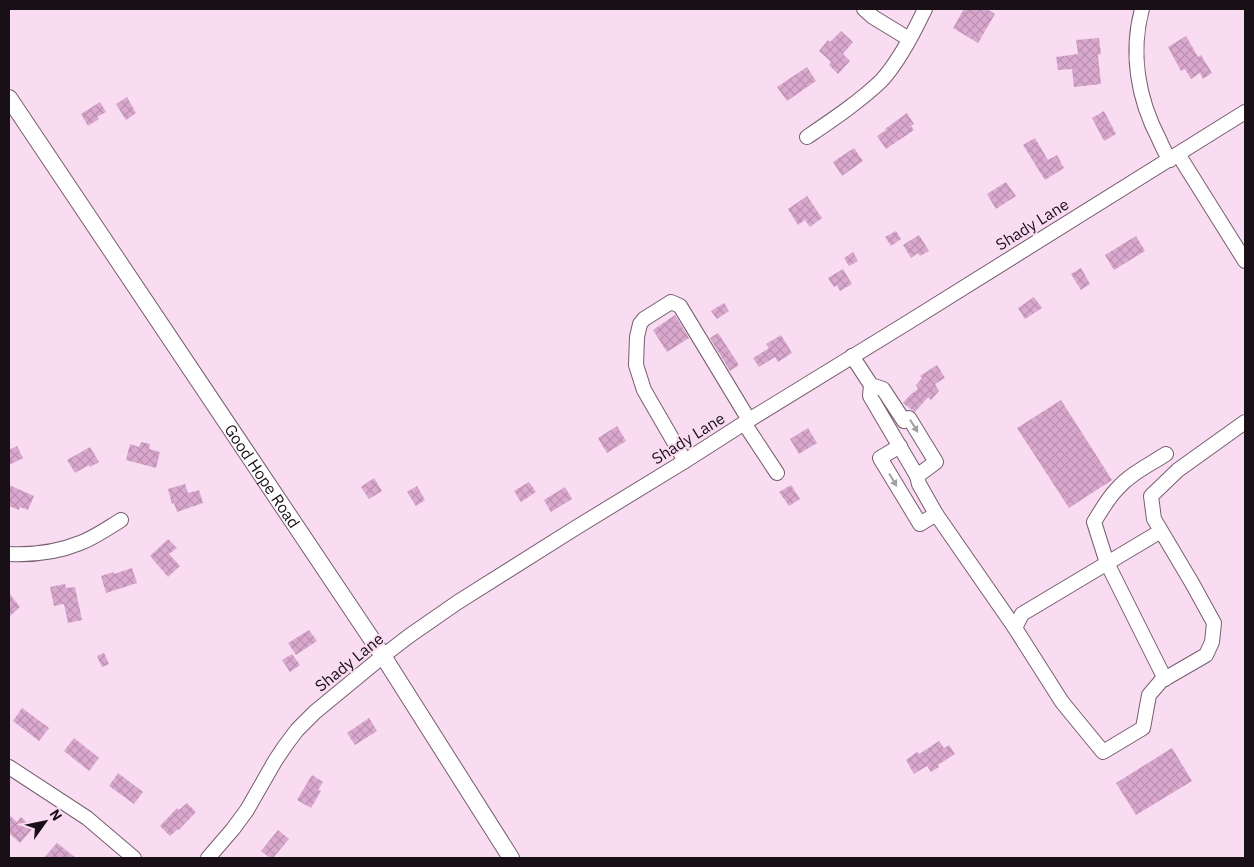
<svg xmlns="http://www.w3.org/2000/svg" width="1254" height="867" font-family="'IBM Plex Sans',sans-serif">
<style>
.building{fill:url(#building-cross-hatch)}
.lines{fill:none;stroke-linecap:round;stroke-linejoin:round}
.minor-casing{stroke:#765d70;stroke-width:16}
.major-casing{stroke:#765d70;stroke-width:18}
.minor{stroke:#fff;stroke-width:14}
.major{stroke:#fff;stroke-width:16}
.oneway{fill:#a39fa2}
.labels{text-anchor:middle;stroke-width:4;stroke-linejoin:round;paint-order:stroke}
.street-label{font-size:16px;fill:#191017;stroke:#f9dcf1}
</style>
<defs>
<pattern id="building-cross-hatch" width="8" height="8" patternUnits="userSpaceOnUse" patternTransform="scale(1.25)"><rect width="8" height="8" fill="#daa8ce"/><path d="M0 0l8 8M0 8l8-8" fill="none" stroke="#ba90b0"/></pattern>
</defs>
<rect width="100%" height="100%" fill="#f9dcf1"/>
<g class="building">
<polygon points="964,9 987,9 995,14 978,43 953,28"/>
<polygon points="841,31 853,42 843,54 850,61 838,74 829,65 831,62 819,51 828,40 830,42"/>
<polygon points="1186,36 1198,57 1201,55 1212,73 1203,79 1200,73 1191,79 1185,69 1181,71 1168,47"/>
<polygon points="1099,38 1101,54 1098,55 1101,84 1074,87 1072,69 1058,70 1056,57 1078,54 1076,40"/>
<polygon points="807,67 816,81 787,101 777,87"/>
<polygon points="127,97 136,113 126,120 116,104"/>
<polygon points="100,102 106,112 97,117 99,119 88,126 81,114"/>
<polygon points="1104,111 1116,134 1104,141 1092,118"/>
<polygon points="907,113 914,124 911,126 914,130 886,149 877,136 886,130 885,129"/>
<polygon points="1035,138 1048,160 1057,155 1064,168 1045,180 1023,145"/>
<polygon points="854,148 863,161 842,176 833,162"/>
<polygon points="1006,182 1016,196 996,209 987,194"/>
<polygon points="807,196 822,218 810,227 805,220 798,225 788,209"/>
<polygon points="896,231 901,239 891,246 885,237"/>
<polygon points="919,235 929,251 920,256 918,253 911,258 903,245"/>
<polygon points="1136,236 1145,251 1114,270 1105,255"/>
<polygon points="853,252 858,261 849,266 844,258"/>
<polygon points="1081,268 1090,284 1081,290 1071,274"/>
<polygon points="843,269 852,284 840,291 837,285 834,287 828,278"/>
<polygon points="1034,297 1042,308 1025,319 1018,308"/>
<polygon points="724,303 729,311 717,319 711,311"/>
<polygon points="675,315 689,338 667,352 653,330"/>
<polygon points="718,333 739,365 730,371 710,338"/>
<polygon points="781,335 792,353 778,362 775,357 759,367 753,358 769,348 766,344"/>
<polygon points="937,365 945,378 935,384 939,391 931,400 928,397 915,412 903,403 910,395 918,389 916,385 922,378 920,376"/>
<polygon points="1061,400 1112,480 1069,508 1017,428"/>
<polygon points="617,426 626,441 607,453 598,438"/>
<polygon points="808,428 817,443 799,454 790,439"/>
<polygon points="141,442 150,444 149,449 160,452 156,468 126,460 130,444 139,447"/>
<polygon points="17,446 23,458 9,465 9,450"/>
<polygon points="90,447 99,462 90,467 89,465 75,473 67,460"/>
<polygon points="374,478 382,491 369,499 361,487"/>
<polygon points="529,482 536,492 521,502 514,491"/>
<polygon points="185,484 188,493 199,490 203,503 177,512 174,503 172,504 168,489"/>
<polygon points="9,485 34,496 28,510 20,507 19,510 9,506"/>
<polygon points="791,485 800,499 789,506 779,492"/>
<polygon points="417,486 425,500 416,506 407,492"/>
<polygon points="565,487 572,499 551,512 544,500"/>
<polygon points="168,539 177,548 169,554 180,566 168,577 150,556"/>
<polygon points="132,568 137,583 106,593 101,576 113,572 114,574"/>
<polygon points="65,584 66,588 75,587 82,620 68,623 64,604 54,606 50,587"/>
<polygon points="9,593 20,607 9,617"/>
<polygon points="309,630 317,641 296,655 288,643"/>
<polygon points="104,653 109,664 102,667 97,656"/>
<polygon points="292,654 300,665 290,672 282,660"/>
<polygon points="22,708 49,728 39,741 13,721"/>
<polygon points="369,718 377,731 355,745 347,733"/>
<polygon points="74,738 99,758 89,771 64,751"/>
<polygon points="939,741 944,748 949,745 955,754 938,765 939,767 931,772 927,766 914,774 906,760 917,752 919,754"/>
<polygon points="1172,748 1192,781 1136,815 1116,783"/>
<polygon points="118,773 143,792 134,804 109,786"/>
<polygon points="312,775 323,782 318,790 321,791 311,808 297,800"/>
<polygon points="187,803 196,812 179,830 178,829 170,836 160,826 177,808 179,810"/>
<polygon points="9,815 17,822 21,817 33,828 20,843 9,833"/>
<polygon points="278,830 289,839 273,858 270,858 261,851"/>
<polygon points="57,843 76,858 44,858"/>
</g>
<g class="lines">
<defs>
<g id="minor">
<polyline points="864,9 873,17 909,39"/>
<path d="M1142,9C1130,53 1138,99 1159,139C1162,146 1165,153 1170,160"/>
<path d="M807,137C832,120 859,102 881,81C899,62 914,32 925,9"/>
<polyline points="1178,154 1245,261"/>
<polyline points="852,356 871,385 883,389 904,421 909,418 936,462 917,476 870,396 871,385"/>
<polyline points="744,423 777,473"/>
<polyline points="900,446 880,458 920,524 936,514 919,484 917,476"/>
<polyline points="685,461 644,390 636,365 637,337 640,324 644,319 671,302 680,306 749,420"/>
<polyline points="936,514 1015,628"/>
<polyline points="1161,531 1022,614 1015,628 1062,702 1103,752 1143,728 1149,695 1161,681 1206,655 1212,642 1214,623 1192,583 1154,519 1151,496 1178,470 1245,422"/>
<path d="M9,554C32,555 58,552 80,543C94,538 108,528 121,520"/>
<path d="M1165,679L1107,563L1094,522C1101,511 1108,498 1117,489C1130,474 1149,465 1166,454"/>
<polyline points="9,767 87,818 134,858"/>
<polyline points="208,858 233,829 247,810 275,761 285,746 297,730 315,712 383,656 409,636 458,602 577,527 685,461 749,420 907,323 1245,112"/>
</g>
<g id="major">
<path id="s1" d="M9,98L383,656L511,858"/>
</g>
</defs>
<use href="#minor" class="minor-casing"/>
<use href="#major" class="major-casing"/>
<use href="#minor" class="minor"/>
<use href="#major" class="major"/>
</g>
<defs><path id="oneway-solid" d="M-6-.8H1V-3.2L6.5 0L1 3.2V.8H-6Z" transform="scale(1.25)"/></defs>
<g class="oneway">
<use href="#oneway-solid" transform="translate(914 426) rotate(58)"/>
<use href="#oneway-solid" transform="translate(893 480) rotate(59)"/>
</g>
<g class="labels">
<g class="street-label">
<text transform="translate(1032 224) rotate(-32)" y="6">Shady Lane</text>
<text transform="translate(688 438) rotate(-32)" y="6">Shady Lane</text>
<text dy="6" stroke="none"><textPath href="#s1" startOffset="455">Good Hope Road</textPath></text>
<text transform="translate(349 662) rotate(-39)" y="6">Shady Lane</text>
</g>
</g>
<rect width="1254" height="867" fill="none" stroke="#191017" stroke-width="20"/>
<g transform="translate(45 822) rotate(57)" stroke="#f9dcf1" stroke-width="4" paint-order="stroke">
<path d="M0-4L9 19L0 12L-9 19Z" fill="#191017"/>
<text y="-8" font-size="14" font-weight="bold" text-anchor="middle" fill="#191017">N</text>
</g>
</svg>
